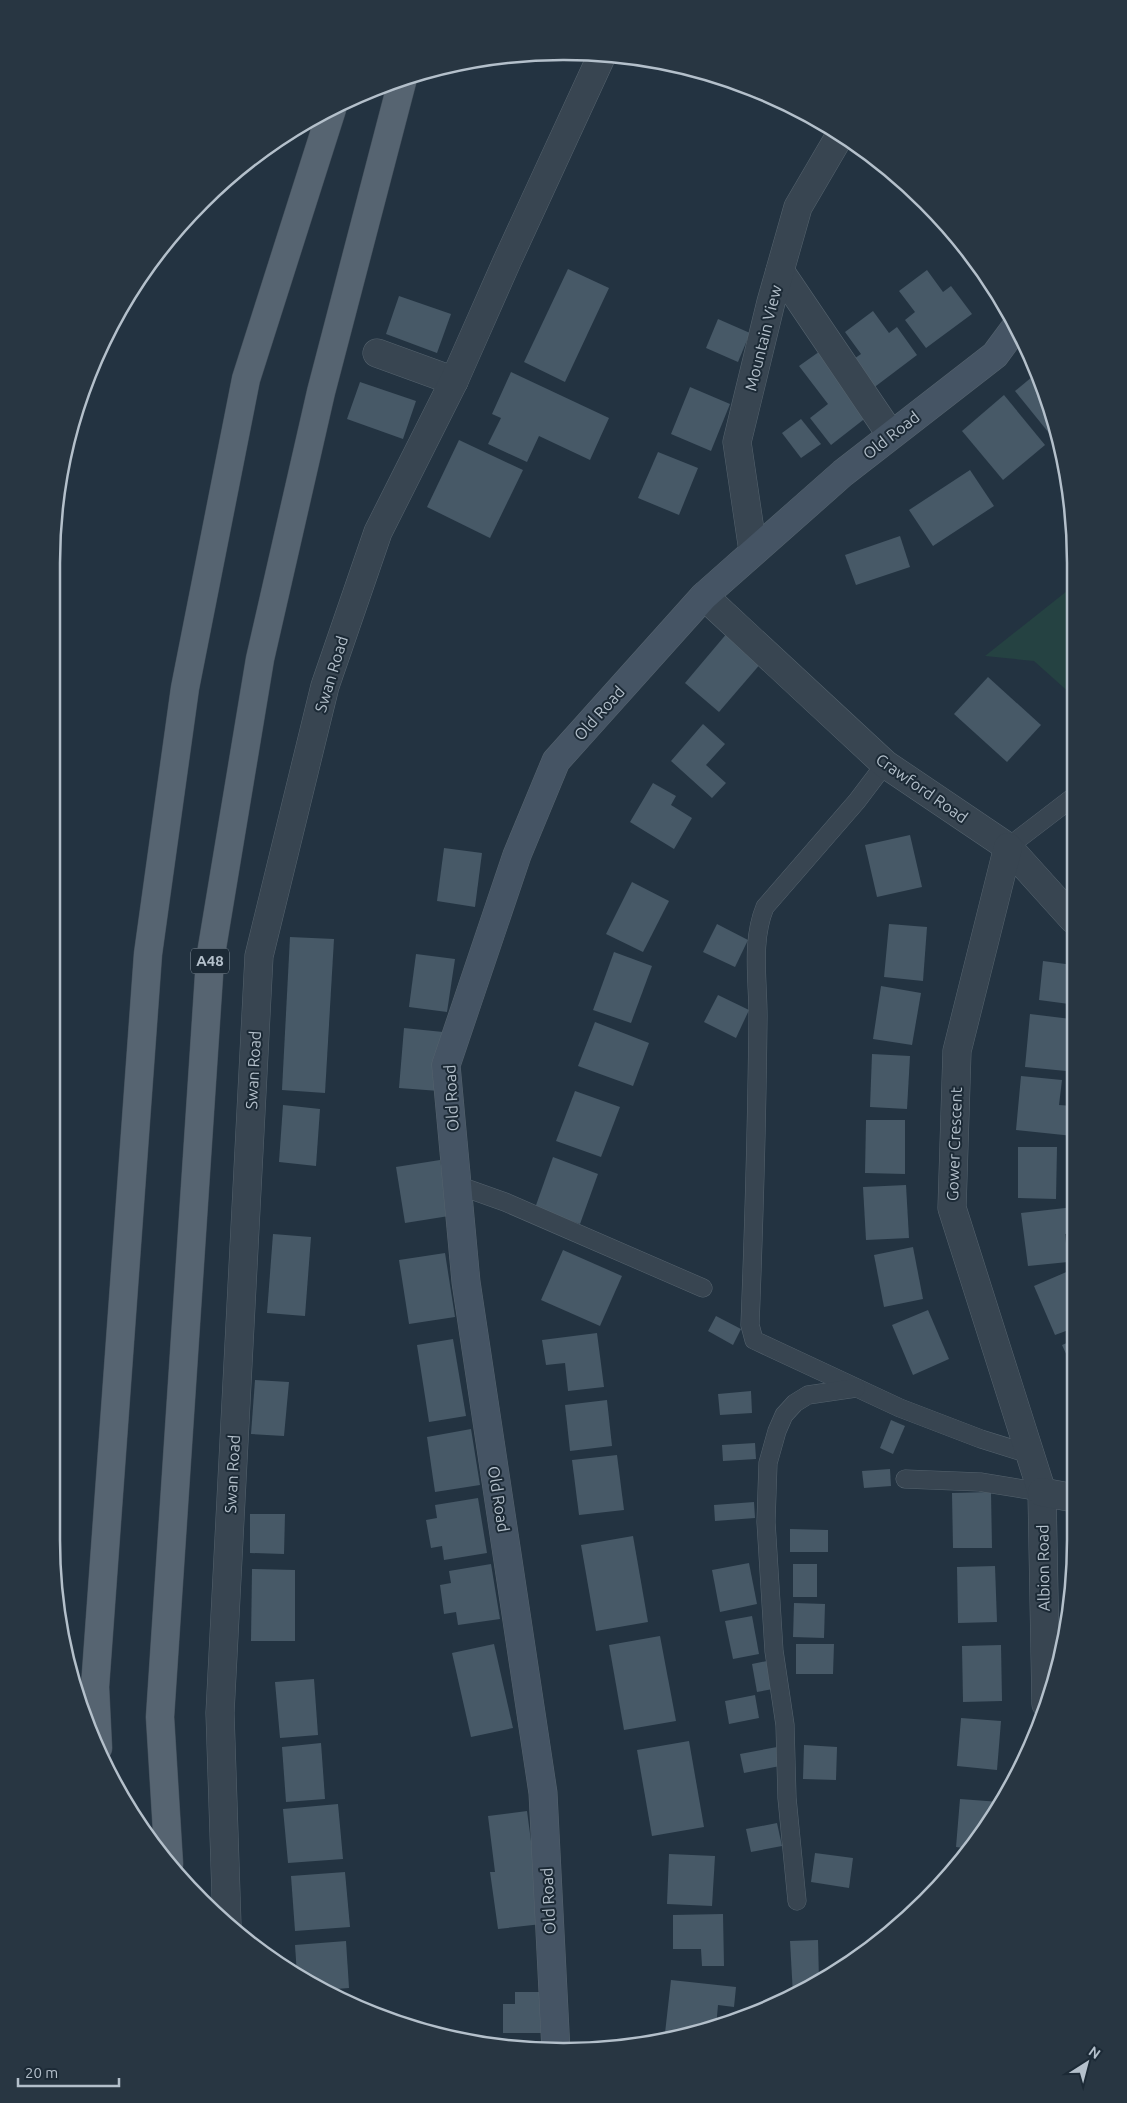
<svg xmlns="http://www.w3.org/2000/svg" width="1127" height="2103" font-family="Ubuntu,sans-serif">
<style>
.green{fill:#254242}
.building{fill:#475967}
.lines{fill:none;stroke-linecap:round;stroke-linejoin:round}
.lane-casing{stroke:#55636e;stroke-width:19}
.street-casing{stroke:#55636e;stroke-width:29}
.secondary-casing{stroke:#55636e;stroke-width:29}
.primary-casing{stroke:#414e5a;stroke-width:29}
.lane{stroke:#384551;stroke-width:18}
.street{stroke:#384551;stroke-width:28}
.secondary{stroke:#455464;stroke-width:28}
.primary{stroke:#566471;stroke-width:28}
.labels{text-anchor:middle;stroke-width:4;stroke-linejoin:round;paint-order:stroke}
.shield{fill:#1c2a36;stroke:#86939e;stroke-width:1}
.shield-label{font-size:15px;font-weight:bold;fill:#b4c0cb}
.street-label{font-size:16px;fill:#b4c0cb;stroke:#1c2a36}
.rim{fill:none;stroke:#b4c0cb;stroke-width:2.5}
</style>
<rect width="100%" height="100%" fill="#233341"/>
<polygon class="green" points="1072,587 1072,695 1034,661 985,656"/>
<g class="building">
<polygon points="568,269 609,288 565,382 524,362"/>
<polygon points="927,270 943,292 951,286 972,314 926,348 905,320 915,312 899,291"/>
<polygon points="399,296 451,314 437,353 386,334"/>
<polygon points="873,311 889,333 897,327 917,355 872,389 851,361 861,354 845,332"/>
<polygon points="718,319 750,333 738,362 706,348"/>
<polygon points="823,349 872,413 831,445 810,418 828,404 799,366"/>
<polygon points="511,372 609,418 590,460 539,436 527,462 488,444 501,418 492,414"/>
<polygon points="1038,372 1057,443 1015,391"/>
<polygon points="360,382 416,401 403,439 347,419"/>
<polygon points="690,387 730,404 711,451 671,434"/>
<polygon points="1004,395 1045,445 1003,480 962,431"/>
<polygon points="801,419 821,444 801,458 782,433"/>
<polygon points="459,440 523,470 490,538 427,507"/>
<polygon points="658,452 698,468 679,515 638,498"/>
<polygon points="970,470 994,506 933,546 909,510"/>
<polygon points="900,536 910,567 856,585 845,555"/>
<polygon points="728,632 762,662 719,712 685,683"/>
<polygon points="988,677 1041,725 1007,762 954,714"/>
<polygon points="703,724 725,744 706,765 726,783 712,798 671,761"/>
<polygon points="653,783 676,796 671,805 692,818 674,849 630,822"/>
<polygon points="910,835 922,887 877,897 865,845"/>
<polygon points="444,848 482,853 475,907 437,901"/>
<polygon points="632,882 669,901 643,952 606,934"/>
<polygon points="717,924 748,940 735,967 703,952"/>
<polygon points="889,924 927,927 923,981 884,977"/>
<polygon points="290,937 334,939 325,1093 282,1090"/>
<polygon points="614,952 652,966 631,1023 593,1010"/>
<polygon points="416,954 455,959 447,1012 409,1007"/>
<polygon points="1043,961 1073,965 1073,990 1070,990 1069,1004 1039,1000"/>
<polygon points="881,986 921,993 912,1045 873,1039"/>
<polygon points="718,995 749,1010 736,1038 704,1022"/>
<polygon points="1030,1014 1071,1019 1066,1071 1025,1067"/>
<polygon points="595,1022 649,1043 633,1086 578,1066"/>
<polygon points="404,1028 443,1032 439,1091 399,1088"/>
<polygon points="872,1054 910,1056 907,1109 870,1107"/>
<polygon points="1021,1076 1062,1080 1059,1105 1073,1106 1073,1136 1016,1130"/>
<polygon points="575,1091 620,1107 601,1157 556,1141"/>
<polygon points="283,1105 320,1109 316,1166 279,1162"/>
<polygon points="866,1120 905,1120 905,1174 865,1173"/>
<polygon points="1018,1147 1057,1147 1056,1199 1018,1198"/>
<polygon points="553,1157 598,1174 580,1224 535,1208"/>
<polygon points="440,1160 449,1216 405,1223 396,1167"/>
<polygon points="906,1185 909,1238 866,1240 863,1187"/>
<polygon points="1074,1207 1074,1233 1065,1234 1068,1262 1028,1266 1021,1213"/>
<polygon points="273,1234 311,1237 305,1316 267,1313"/>
<polygon points="913,1247 923,1299 884,1307 874,1255"/>
<polygon points="563,1250 622,1276 600,1326 541,1300"/>
<polygon points="445,1253 455,1317 409,1324 399,1260"/>
<polygon points="1071,1270 1074,1277 1074,1328 1055,1335 1034,1286"/>
<polygon points="928,1310 949,1359 913,1375 892,1325"/>
<polygon points="716,1316 741,1329 733,1345 708,1331"/>
<polygon points="597,1333 604,1387 568,1391 565,1363 546,1365 542,1340"/>
<polygon points="453,1339 466,1416 429,1422 417,1345"/>
<polygon points="1074,1340 1074,1371 1062,1345"/>
<polygon points="255,1380 289,1382 284,1436 251,1434"/>
<polygon points="751,1391 752,1413 720,1415 718,1394"/>
<polygon points="607,1400 612,1446 570,1451 565,1405"/>
<polygon points="891,1420 905,1426 893,1454 880,1448"/>
<polygon points="471,1429 480,1485 435,1492 427,1437"/>
<polygon points="755,1443 756,1459 723,1461 722,1445"/>
<polygon points="617,1455 624,1510 579,1515 572,1460"/>
<polygon points="890,1469 891,1486 864,1488 862,1471"/>
<polygon points="991,1492 992,1548 953,1548 952,1493"/>
<polygon points="478,1498 487,1553 444,1560 442,1546 431,1548 426,1520 437,1518 435,1505"/>
<polygon points="754,1502 755,1518 715,1521 714,1505"/>
<polygon points="250,1514 285,1514 284,1554 250,1553"/>
<polygon points="790,1529 828,1530 828,1552 790,1552"/>
<polygon points="633,1536 648,1622 596,1631 581,1545"/>
<polygon points="749,1563 757,1604 720,1612 712,1570"/>
<polygon points="491,1564 500,1619 458,1625 456,1612 444,1614 440,1585 451,1583 449,1571"/>
<rect x="793" y="1564" width="24" height="33"/>
<polygon points="995,1566 997,1622 958,1623 957,1567"/>
<polygon points="252,1569 295,1570 295,1641 251,1641"/>
<polygon points="794,1603 825,1604 824,1638 793,1637"/>
<polygon points="752,1616 759,1654 733,1659 725,1621"/>
<polygon points="660,1636 676,1721 624,1730 609,1645"/>
<polygon points="494,1644 513,1728 471,1737 452,1653"/>
<polygon points="796,1644 834,1644 833,1674 796,1674"/>
<polygon points="1001,1645 1002,1701 963,1702 962,1646"/>
<polygon points="767,1661 773,1689 757,1692 752,1664"/>
<polygon points="314,1679 318,1735 280,1738 275,1682"/>
<polygon points="755,1695 759,1718 729,1724 725,1701"/>
<polygon points="961,1718 1001,1721 997,1770 957,1766"/>
<polygon points="689,1741 704,1827 652,1836 637,1750"/>
<polygon points="321,1743 325,1799 286,1802 282,1747"/>
<polygon points="804,1745 837,1747 836,1780 803,1779"/>
<polygon points="777,1747 780,1766 744,1773 740,1754"/>
<polygon points="960,1799 1000,1802 971,1849 956,1847"/>
<polygon points="338,1804 343,1859 288,1863 283,1809"/>
<polygon points="527,1811 542,1924 498,1929 490,1872 495,1872 488,1816"/>
<polygon points="777,1823 782,1846 751,1852 746,1829"/>
<polygon points="815,1853 853,1858 849,1888 811,1882"/>
<polygon points="669,1854 715,1856 712,1906 667,1904"/>
<polygon points="345,1872 350,1927 295,1931 291,1876"/>
<polygon points="723,1914 724,1966 702,1966 701,1949 673,1949 673,1915"/>
<polygon points="818,1940 819,1981 793,1995 790,1941"/>
<polygon points="346,1941 349,1988 324,1990 297,1975 295,1945"/>
<polygon points="671,1980 736,1987 734,2007 718,2005 716,2028 689,2036 665,2033"/>
<polygon points="515,1992 548,1992 548,2033 503,2033 503,2004 515,2004"/>
</g>
<g class="lines">
<defs>
<g id="lane">
<path d="M885,764L857,801L765,907C751,941 758,979 758,1016C757,1119 754,1222 750,1325L754,1340L900,1408L981,1439L1029,1454"/>
<polyline points="1008,847 1072,798"/>
<polyline points="457,1185 505,1202 703,1288"/>
<polyline points="905,1479 980,1482 1042,1492"/>
<polyline points="797,1901 787,1798 785,1725 774,1651 766,1522 768,1463 777,1431 784,1415 795,1403 808,1395 856,1388"/>
</g>
<g id="street">
<polyline points="780,271 891,435"/>
<polyline points="377,353 454,381"/>
<polyline points="753,551 737,442 771,302 798,207 839,137"/>
<polyline points="704,596 885,764 1008,847 1073,919"/>
<polyline points="1008,847 957,1051 952,1208 1042,1492 1046,1704"/>
<polyline points="1042,1492 1074,1498"/>
<polyline points="227,1925 220,1713 259,956 325,686 378,532 454,381 508,259 603,53"/>
</g>
<polyline id="secondary" points="556,2051 543,1793 466,1282 446,1065 517,855 556,761 704,596 843,473 995,355 1015,328"/>
<g id="primary">
<polyline points="98,1748 95,1687 148,954 185,688 246,379 332,109"/>
<polyline points="169,1864 160,1717 210,960 260,659 321,392 403,78"/>
</g>
</defs>
<use href="#lane" class="lane-casing"/>
<use href="#street" class="street-casing"/>
<use href="#secondary" class="secondary-casing"/>
<use href="#primary" class="primary-casing"/>
<use href="#lane" class="lane"/>
<use href="#street" class="street"/>
<use href="#secondary" class="secondary"/>
<use href="#primary" class="primary"/>
</g>
<g class="labels">
<rect class="shield" x="191" y="948.5" width="38" height="25" rx="4"/>
<g class="shield-label">
<text x="210" y="966">A48</text>
</g>
<g class="street-label">
<text transform="translate(763 338) rotate(-76)" y="6">Mountain View</text>
<text transform="translate(891 435) rotate(-38)" y="6">Old Road</text>
<text transform="translate(331 674) rotate(-73)" y="6">Swan Road</text>
<text transform="translate(599 713) rotate(-48)" y="6">Old Road</text>
<text transform="translate(922 788) rotate(35)" y="6">Crawford Road</text>
<text transform="translate(253 1070) rotate(-87)" y="6">Swan Road</text>
<text transform="translate(451 1098) rotate(-93)" y="6">Old Road</text>
<text transform="translate(954 1144) rotate(-88)" y="6">Gower Crescent</text>
<text transform="translate(232 1474) rotate(-87)" y="6">Swan Road</text>
<text transform="translate(499 1499) rotate(81)" y="6">Old Road</text>
<text transform="translate(1043 1568) rotate(-91)" y="6">Albion Road</text>
<text transform="translate(548 1901) rotate(-93)" y="6">Old Road</text>
</g>
</g>
<path d="M0 0H1127V2103H0ZM563 60H564A503 503 0 0 1 1067 563V1540A503 503 0 0 1 564 2043H563A503 503 0 0 1 60 1540V563A503 503 0 0 1 563 60Z" fill="#283642" fill-rule="evenodd"/>
<path class="rim" d="M563 60H564A503 503 0 0 1 1067 563V1540A503 503 0 0 1 564 2043H563A503 503 0 0 1 60 1540V563A503 503 0 0 1 563 60Z"/>
<g transform="translate(1087 2063) rotate(36)" stroke="#1c2a36" stroke-width="4" paint-order="stroke">
<path d="M0-4L9 19L0 12L-9 19Z" fill="#b4c0cb"/>
<text y="-8" font-size="14" font-weight="bold" text-anchor="middle" fill="#b4c0cb">N</text>
</g>
<path d="M18 2078v8h101v-8" fill="none" stroke="#b4c0cb" stroke-width="2.5"/>
<text x="25" y="2078" font-size="15" fill="#b4c0cb" stroke="#1c2a36" stroke-width="4" paint-order="stroke">20 m</text>
</svg>
